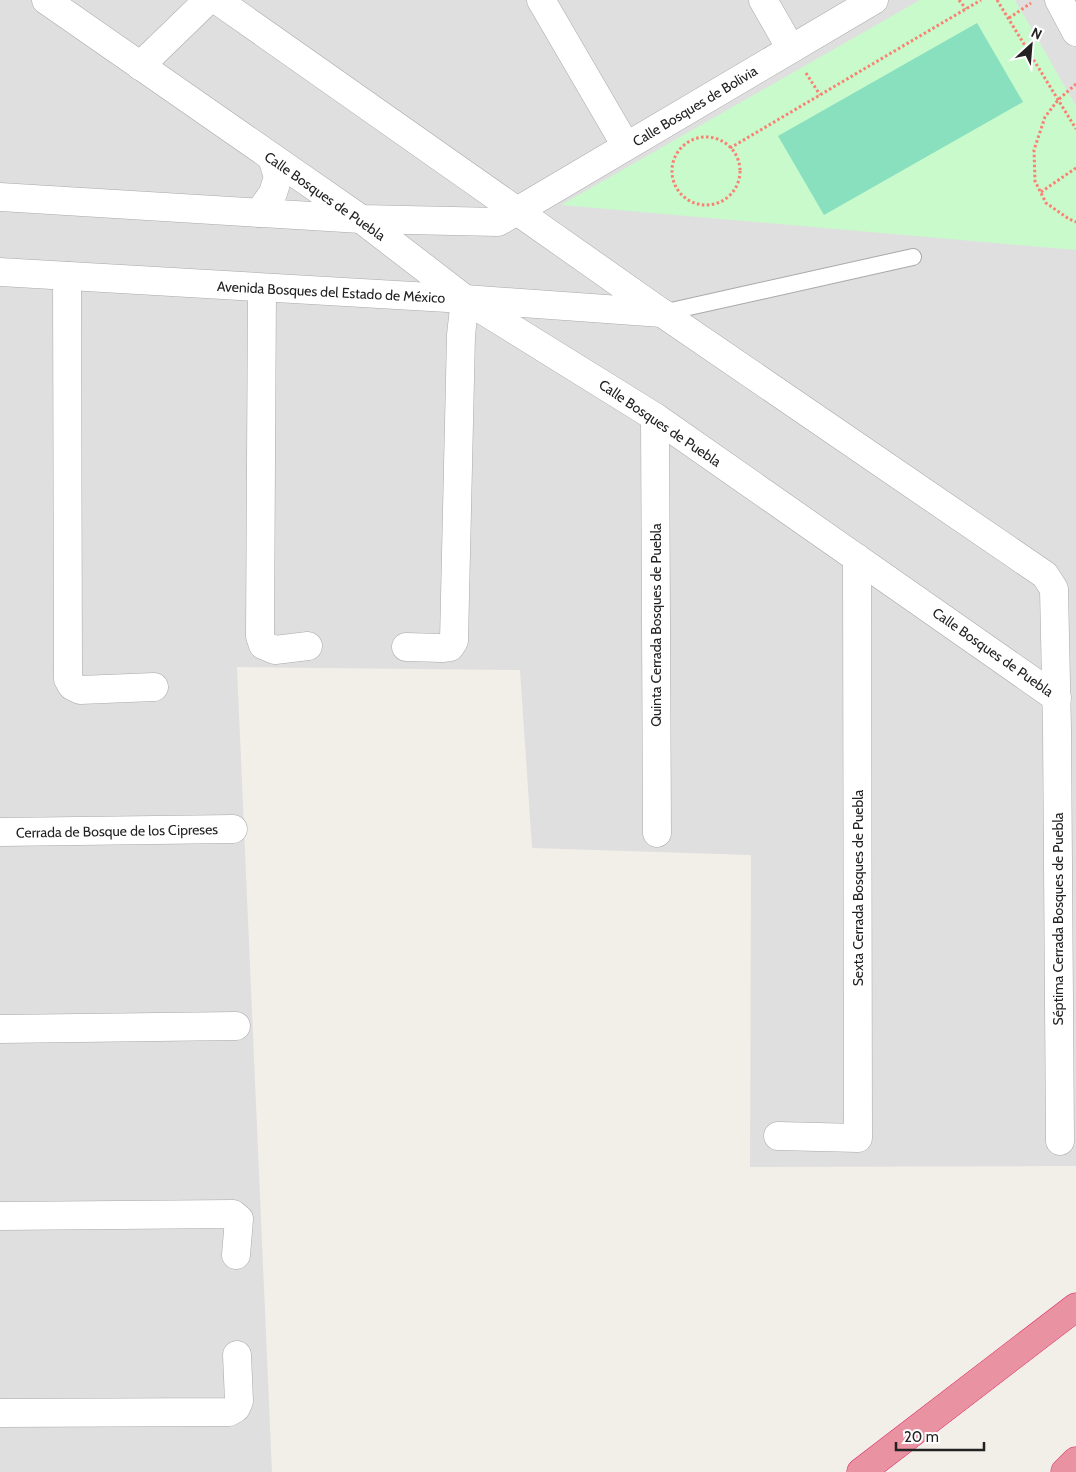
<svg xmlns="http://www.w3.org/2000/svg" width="1076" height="1472" font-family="Cabin,sans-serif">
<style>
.residential{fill:#e0dfdf}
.park{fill:#c8facc}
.pitch{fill:#88e0be}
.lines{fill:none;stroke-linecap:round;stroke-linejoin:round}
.service-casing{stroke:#a9a9a9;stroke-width:18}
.minor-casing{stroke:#a9a9a9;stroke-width:29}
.tertiary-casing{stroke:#a9a9a9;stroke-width:29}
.motorway-casing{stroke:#dc2a67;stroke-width:29}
.path{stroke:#fa8072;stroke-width:3;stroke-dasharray:2.5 2.5;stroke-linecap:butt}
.service{stroke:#fff;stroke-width:16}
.minor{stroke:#fff;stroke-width:28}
.tertiary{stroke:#fff;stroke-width:28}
.motorway{stroke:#e892a2;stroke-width:28}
.labels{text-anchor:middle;stroke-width:4;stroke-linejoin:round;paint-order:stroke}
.street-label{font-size:14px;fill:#222;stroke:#fff}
</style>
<rect width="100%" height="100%" fill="#f2efe9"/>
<polygon class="residential" points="0,0 1076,0 1076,1166 750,1167 751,855 532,848 520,670 237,667 272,1472 0,1472"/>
<polygon class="park" points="920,0 1015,0 1076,106 1076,250 561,205"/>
<polygon class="pitch" points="977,23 1023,102 824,215 778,136"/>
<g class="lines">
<defs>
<polyline id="service" points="662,313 913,257"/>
<g id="minor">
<polyline points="541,0 626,146"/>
<polyline points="763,0 791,49"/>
<polyline points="1059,0 1076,32"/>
<polyline points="140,66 208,0"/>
<polyline points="517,211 874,0"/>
<polyline points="67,276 68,679 72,686 80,690 154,687"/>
<polyline points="262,288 260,636 263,645 275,650 308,646"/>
<polyline points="662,313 1045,575 1054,589 1057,729 1060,1141"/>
<polyline points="655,417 657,833"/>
<polyline points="406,647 442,648 450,647 454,641 461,335 465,299 655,417 1057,698"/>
<polyline points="0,832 233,829"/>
<polyline points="0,1029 236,1026"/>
<polyline points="778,1136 858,1138 857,558"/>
<polyline points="0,1216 233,1214 239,1219 236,1255"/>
<polyline points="0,1413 229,1412 236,1408 239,1401 237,1355"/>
</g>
<g id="tertiary">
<polyline points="46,0 361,219 465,299"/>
<polyline points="217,0 662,313"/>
<polyline points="0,197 361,219 498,222 517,211"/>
<polyline points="259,213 273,193 278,177 272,158"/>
<polyline points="0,272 465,299 662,313"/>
</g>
<g id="motorway">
<polyline points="861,1472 1076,1307"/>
<polyline points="1065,1472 1076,1461"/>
</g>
</defs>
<use href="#service" class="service-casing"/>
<use href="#minor" class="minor-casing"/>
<use href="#tertiary" class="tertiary-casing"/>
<use href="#motorway" class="motorway-casing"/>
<g class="path">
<polyline points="959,0 966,9"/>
<polyline points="997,0 1076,129"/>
<polyline points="1009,18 1031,3"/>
<polyline points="806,73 820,95"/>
<polyline points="1076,84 1058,100 1045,117 1034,150 1035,181 1046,203 1069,219 1076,222"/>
<circle cx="706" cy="171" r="34"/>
<polyline points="730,148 981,0"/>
<polyline points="1041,192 1076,168"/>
</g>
<use href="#service" class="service"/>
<use href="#minor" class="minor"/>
<use href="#tertiary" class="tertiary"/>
<use href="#motorway" class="motorway"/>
</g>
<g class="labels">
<g class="street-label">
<text transform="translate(695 106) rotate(-31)" y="5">Calle Bosques de Bolivia</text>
<text transform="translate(325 196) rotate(35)" y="5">Calle Bosques de Puebla</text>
<text transform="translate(331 292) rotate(3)" y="5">Avenida Bosques del Estado de México</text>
<text transform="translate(660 423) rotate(34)" y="5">Calle Bosques de Puebla</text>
<text transform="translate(656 625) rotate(-90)" y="5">Quinta Cerrada Bosques de Puebla</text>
<text transform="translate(993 652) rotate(35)" y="5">Calle Bosques de Puebla</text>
<text transform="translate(117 831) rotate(-1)" y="5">Cerrada de Bosque de los Cipreses</text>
<text transform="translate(858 888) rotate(-90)" y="5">Sexta Cerrada Bosques de Puebla</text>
<text transform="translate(1058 919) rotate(-90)" y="5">Séptima Cerrada Bosques de Puebla</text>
</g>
</g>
<g transform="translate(1031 45) rotate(26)" stroke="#ffffff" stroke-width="4" paint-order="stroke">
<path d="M0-4L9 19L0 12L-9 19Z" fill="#222222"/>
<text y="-8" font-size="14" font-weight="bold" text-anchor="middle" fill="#222222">N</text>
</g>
<path d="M896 1442v8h88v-8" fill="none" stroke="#222222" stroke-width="2.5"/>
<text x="904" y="1442" font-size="15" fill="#222222" stroke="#ffffff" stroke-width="4" paint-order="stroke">20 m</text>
</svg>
